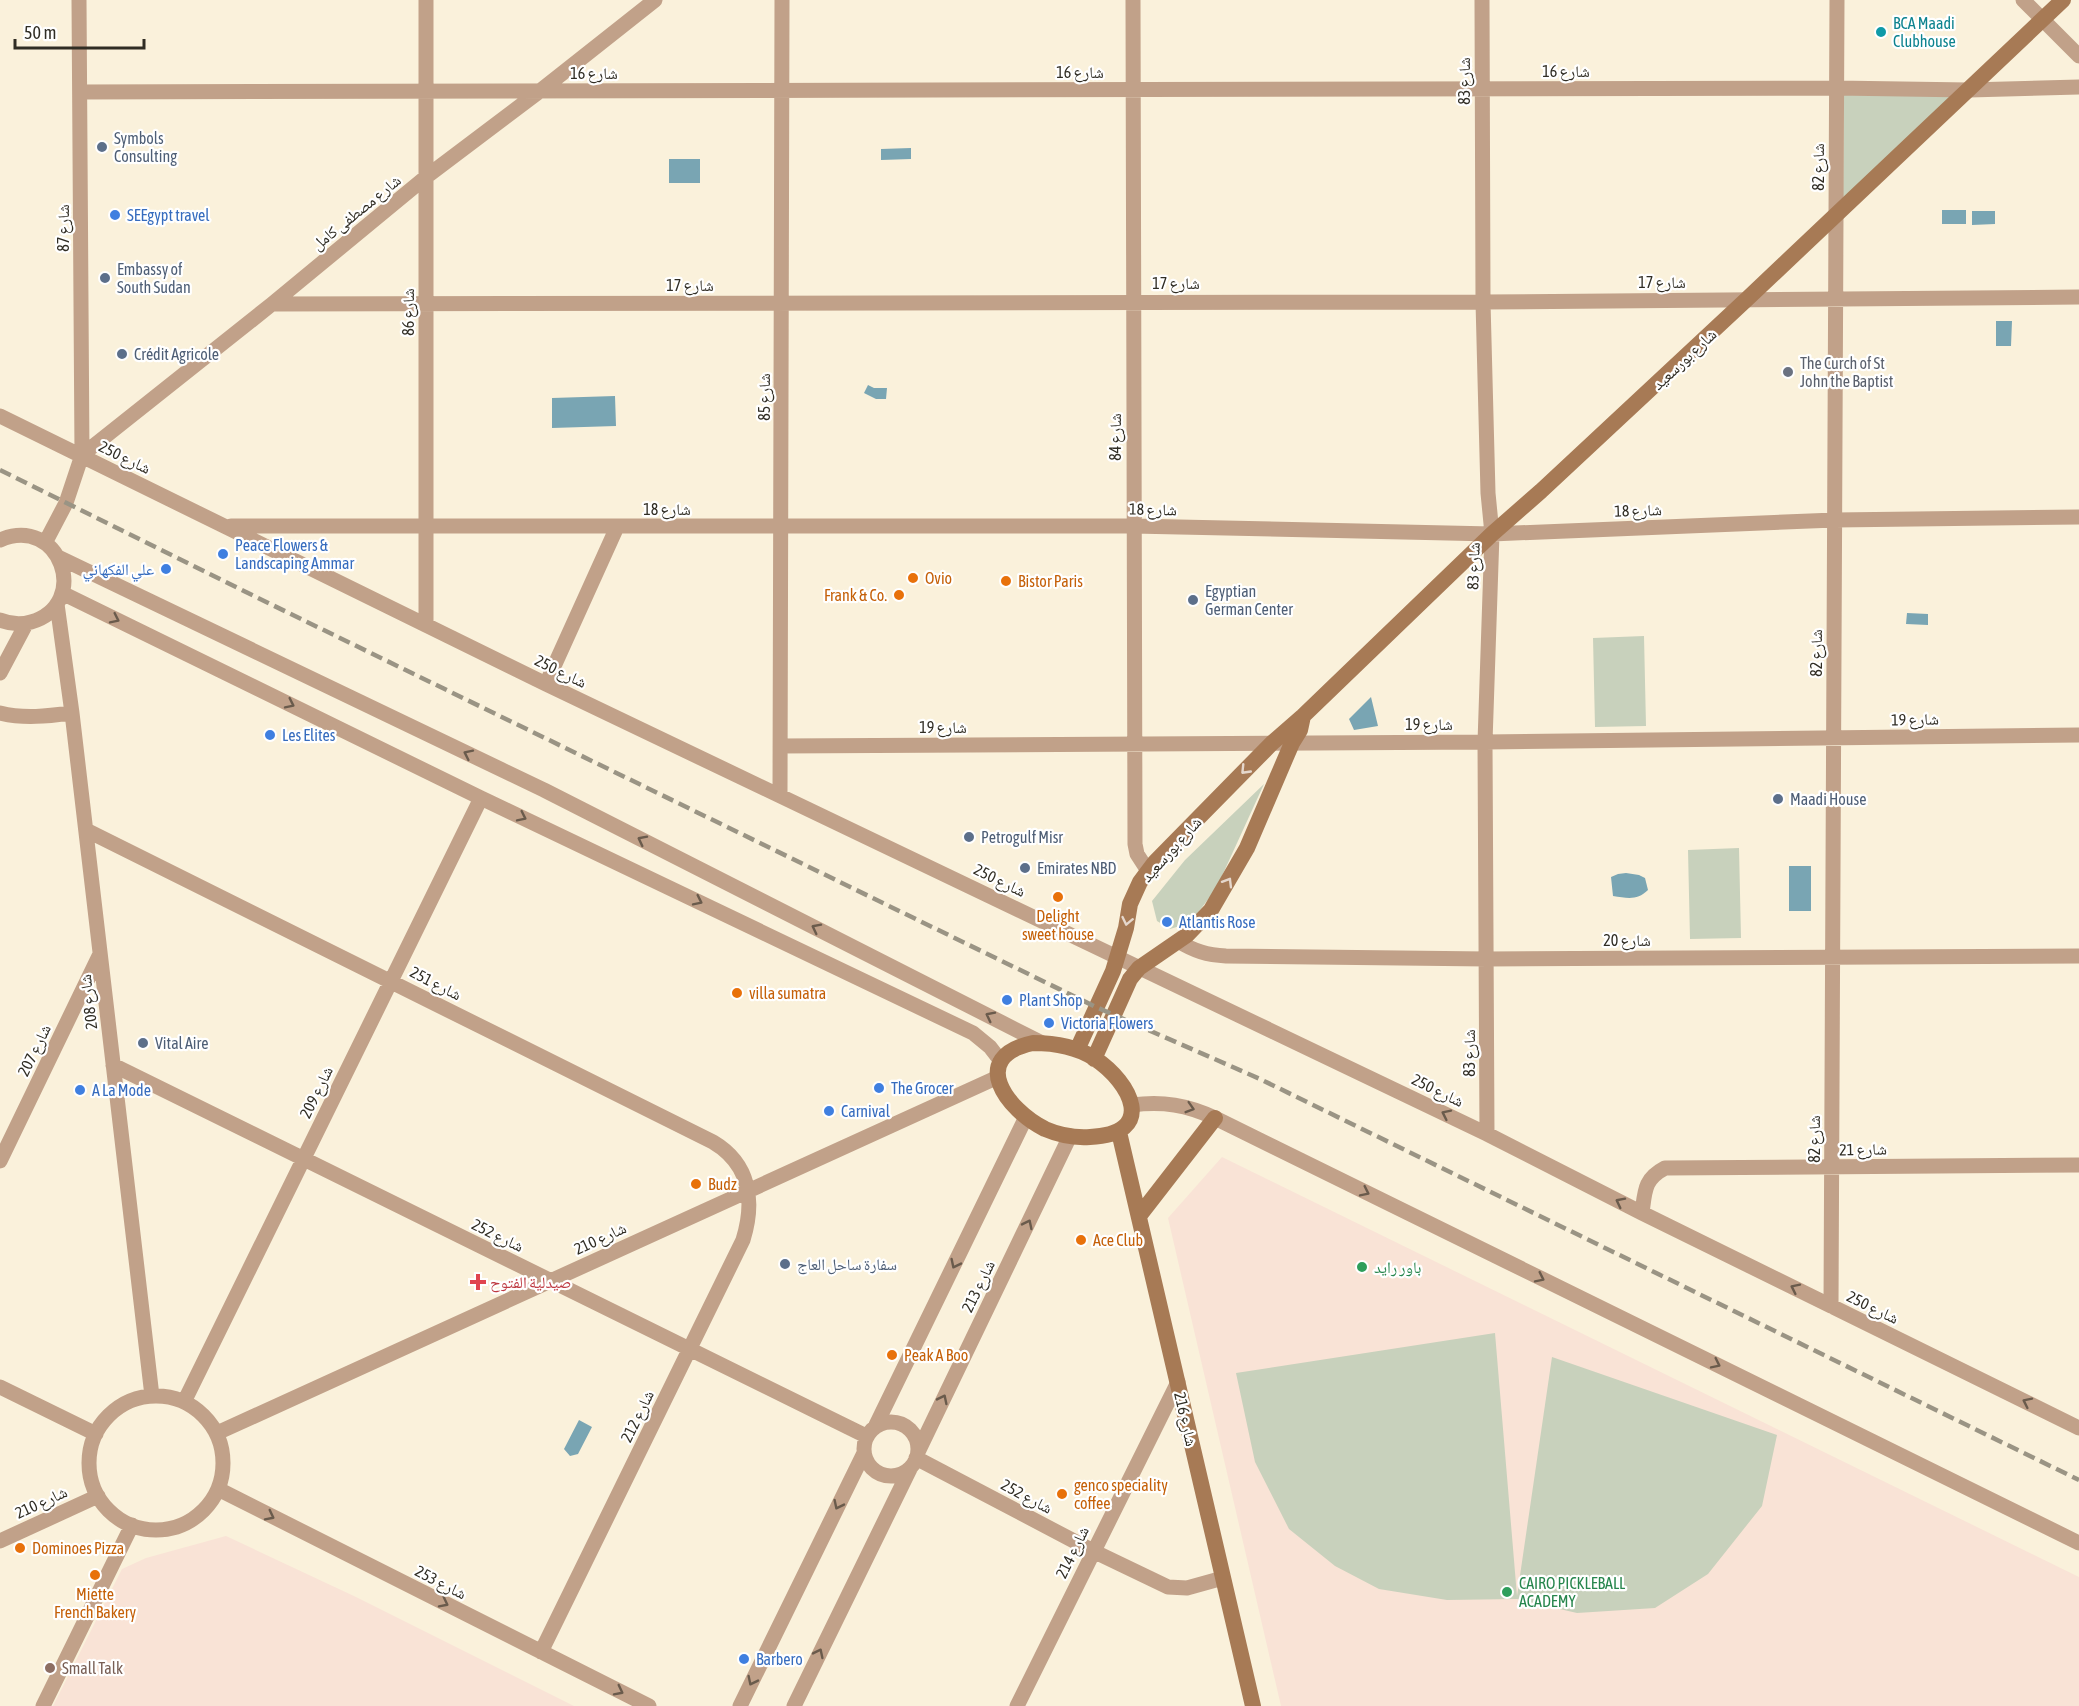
<svg xmlns="http://www.w3.org/2000/svg" width="2079" height="1706" viewBox="0 0 2079 1706" font-family="'Asap Condensed','Noto Naskh Arabic',sans-serif">
<rect width="100%" height="100%" fill="#faf1db"/>
<path fill="#f9e3d6" d="M 1222,1157 L 2079,1577 L 2079,1706 L 1281,1706 L 1168,1218 Z
M 226,1536 L 356,1597 L 574,1706 L 53,1706 L 122,1569 L 146,1558 Z"/>
<path fill="#c8d1bc" d="M 1844,95 L 1953,96 L 1843,199 Z
M 1644,636 L 1646,726 L 1595,727 L 1593,638 Z
M 1264,784 L 1216,889 L 1190,923 L 1170,929 L 1157,921 L 1152,901 L 1185,860 Z
M 1739,848 L 1741,938 L 1690,939 L 1688,850 Z
M 1495,1333 L 1517,1596 L 1552,1357 L 1777,1435 L 1762,1506 L 1708,1574 L 1655,1608 L 1577,1613 L 1517,1599 L 1447,1600 L 1379,1589 L 1335,1566 L 1289,1529 L 1255,1462 L 1236,1373 Z"/>
<path fill="#79a5b3" d="M 911,148 L 911,159 L 881,160 L 881,149 Z
M 669,159 L 700,159 L 700,183 L 669,183 Z
M 1942,210 L 1966,210 L 1966,224 L 1942,224 Z
M 1972,211 L 1995,211 L 1995,224 L 1972,225 Z
M 1996,321 L 2012,321 L 2011,346 L 1996,346 Z
M 868,385 L 874,388 L 887,388 L 886,399 L 876,399 L 864,393 Z
M 615,396 L 616,426 L 552,428 L 552,398 Z
M 1907,613 L 1928,614 L 1928,625 L 1906,624 Z
M 1371,697 L 1378,726 L 1354,730 L 1349,719 Z
M 1789,866 L 1811,866 L 1811,911 L 1789,911 Z
M 1626,873 L 1639,875 L 1645,878 L 1648,890 C 1637,901 1627,898 1613,896 L 1611,877 L 1618,874 Z
M 579,1420 L 592,1427 L 578,1454 L 570,1456 L 564,1449 Z"/>
<g fill="none" stroke-linecap="round" stroke-linejoin="round">
<path stroke="#c1a189" stroke-width="15" d="M 1133,0 L 1135,844 L 1137,854 L 1148,871
M 1482,0 L 1483,302 L 1488,493 L 1492,534 L 1485,742 L 1487,1134
M 2023,0 L 2079,56
M 80,92 L 1836,88 L 1969,90 L 2079,87
M 272,304 L 1483,302 L 2079,297
M 0,416 L 546,684 L 1487,1134 L 1642,1213 L 2079,1428
M 82,455 L 272,304 L 426,177 L 540,91 L 655,0
M 231,526 L 1133,526 L 1492,534 L 1835,520 L 2079,517
M 0,540 C 60,514 92,604 31,622 C 21,625 10,624 0,620
M 45,543 L 66,503 L 82,455 L 79,0
M 58,557 L 544,790 L 1042,1043
M 62,593 L 481,798 L 973,1033 L 990,1047 L 1000,1060
M 57,604 L 72,713 L 152,1396
M 426,624 L 426,0
M 0,673 L 26,624
M 546,684 L 617,527
M 0,713 C 24,719 48,716 72,713
M 780,746 L 1485,742 L 2079,735
M 780,795 L 782,0
M 86,830 L 713,1142 C 750,1164 755,1201 743,1240 L 541,1652
M 1178,941 C 1194,951 1207,955 1226,956 L 1487,959 L 2079,956
M 113,1065 L 866,1436
M 1132,1105 C 1163,1101 1187,1105 1215,1118 L 2079,1543
M 0,1161 L 100,954
M 1642,1213 C 1645,1191 1644,1179 1665,1168 L 2079,1165
M 1831,1306 L 1837,0
M 0,1387 L 96,1434
M89 1463a67 67 0 1 1 134 0a67 67 0 1 1-134 0Z
M 184,1402 L 481,798
M864 1449a27 27 0 1 1 54 0a27 27 0 1 1-54 0Z
M 876,1425 L 1026,1117
M 217,1433 L 998,1077
M 918,1452 L 1070,1136
M 916,1458 L 1093,1551 L 1168,1587 L 1187,1588 L 1223,1578
M 218,1489 L 649,1706
M 0,1541 L 98,1496
M 43,1706 L 132,1525
M 740,1706 L 864,1453
M 794,1706 L 910,1469
M 1017,1706 L 1178,1382"/>
<path stroke="#a77a55" stroke-width="16" d="M 1033,1043 C 1054,1043 1075,1046 1094,1058 C 1132,1083 1157,1134 1090,1137 C 1075,1138 1059,1135 1045,1129 C 1007,1110 967,1057 1033,1043 Z
M 1077,1050 L 1113,971 L 1126,928 L 1130,904 L 1140,882 L 1155,862 L 1272,743 L 1303,716 L 1492,534 L 1541,491 L 1747,299 L 2063,0
M 1094,1059 L 1130,979 L 1139,968 L 1187,935 L 1211,910 L 1247,848 L 1292,743 L 1300,730 L 1303,716
M 1119,1132 L 1253,1706
M 1139,1216 L 1215,1118"/>
<path stroke="#9a9484" stroke-width="4.5" stroke-dasharray="12 6" stroke-linecap="butt" d="M 0,470 L 256,597 L 1096,1007 L 1260,1079 L 2079,1480"/>
</g>
<defs><path id="oneway-chevron" d="M-2-3.5L2.5 0L-2 3.5" fill="none" stroke-width="1.6" stroke-linecap="round" stroke-linejoin="round" transform="scale(1.5)"/></defs>
<g stroke="#6a5b4c">
<use href="#oneway-chevron" transform="translate(115 619) rotate(26)"/>
<use href="#oneway-chevron" transform="translate(290 704) rotate(26)"/>
<use href="#oneway-chevron" transform="translate(468 754) rotate(-154)"/>
<use href="#oneway-chevron" transform="translate(522 817) rotate(26)"/>
<use href="#oneway-chevron" transform="translate(642 840) rotate(-153)"/>
<use href="#oneway-chevron" transform="translate(698 901) rotate(26)"/>
<use href="#oneway-chevron" transform="translate(816 928) rotate(-153)"/>
<use href="#oneway-chevron" transform="translate(990 1016) rotate(-153)"/>
<use href="#oneway-chevron" transform="translate(1190 1108) rotate(17)"/>
<use href="#oneway-chevron" transform="translate(1446 1114) rotate(-154)"/>
<use href="#oneway-chevron" transform="translate(1365 1192) rotate(26)"/>
<use href="#oneway-chevron" transform="translate(1620 1202) rotate(-153)"/>
<use href="#oneway-chevron" transform="translate(1028 1224) rotate(-64)"/>
<use href="#oneway-chevron" transform="translate(955 1264) rotate(116)"/>
<use href="#oneway-chevron" transform="translate(1540 1278) rotate(26)"/>
<use href="#oneway-chevron" transform="translate(1795 1288) rotate(-154)"/>
<use href="#oneway-chevron" transform="translate(1716 1364) rotate(26)"/>
<use href="#oneway-chevron" transform="translate(943 1399) rotate(-64)"/>
<use href="#oneway-chevron" transform="translate(2027 1402) rotate(-154)"/>
<use href="#oneway-chevron" transform="translate(838 1505) rotate(116)"/>
<use href="#oneway-chevron" transform="translate(270 1516) rotate(27)"/>
<use href="#oneway-chevron" transform="translate(444 1603) rotate(27)"/>
<use href="#oneway-chevron" transform="translate(819 1653) rotate(-64)"/>
<use href="#oneway-chevron" transform="translate(752 1681) rotate(116)"/>
<use href="#oneway-chevron" transform="translate(619 1691) rotate(27)"/>
</g>
<g stroke="#e5d7cc">
<use href="#oneway-chevron" transform="translate(1245 770) rotate(134)"/>
<use href="#oneway-chevron" transform="translate(1228 882) rotate(-59)"/>
<use href="#oneway-chevron" transform="translate(1127 921) rotate(102)"/>
</g>
<circle fill="#0f9aa8" stroke="#fff" stroke-width="2" cx="1881" cy="32" r="6"/>
<g fill="#5c6f8a" stroke="#fff" stroke-width="2">
<circle cx="102" cy="147" r="6"/>
<circle cx="105" cy="278" r="6"/>
<circle cx="122" cy="354" r="6"/>
<circle cx="1193" cy="600" r="6"/>
<circle cx="1778" cy="799" r="6"/>
<circle cx="969" cy="837" r="6"/>
<circle cx="1025" cy="868" r="6"/>
<circle cx="143" cy="1043" r="6"/>
<circle cx="785" cy="1264" r="6"/>
</g>
<g fill="#3f7fe0" stroke="#fff" stroke-width="2">
<circle cx="115" cy="215" r="6"/>
<circle cx="223" cy="554" r="6"/>
<circle cx="166" cy="569" r="6"/>
<circle cx="270" cy="735" r="6"/>
<circle cx="1167" cy="922" r="6"/>
<circle cx="1007" cy="1000" r="6"/>
<circle cx="1049" cy="1023" r="6"/>
<circle cx="879" cy="1088" r="6"/>
<circle cx="80" cy="1090" r="6"/>
<circle cx="829" cy="1111" r="6"/>
<circle cx="744" cy="1659" r="6"/>
</g>
<circle fill="#6b7280" stroke="#fff" stroke-width="2" cx="1788" cy="372" r="6"/>
<g fill="#e8710a" stroke="#fff" stroke-width="2">
<circle cx="913" cy="578" r="6"/>
<circle cx="1006" cy="581" r="6"/>
<circle cx="899" cy="595" r="6"/>
<circle cx="1058" cy="897" r="6"/>
<circle cx="737" cy="993" r="6"/>
<circle cx="696" cy="1184" r="6"/>
<circle cx="1081" cy="1240" r="6"/>
<circle cx="892" cy="1355" r="6"/>
<circle cx="1062" cy="1494" r="6"/>
<circle cx="20" cy="1548" r="6"/>
<circle cx="95" cy="1575" r="6"/>
</g>
<g fill="#2e9e5b" stroke="#fff" stroke-width="2">
<circle cx="1362" cy="1267" r="6"/>
<circle cx="1507" cy="1592" r="6"/>
</g>
<path fill="#e0444e" stroke="#fff" stroke-width="2" d="M475 1273h6v6h6v6h-6v6h-6v-6h-6v-6h6z"/>
<circle fill="#8d6e63" stroke="#fff" stroke-width="2" cx="50" cy="1668" r="6"/>
<g text-anchor="middle" stroke-width="4.5" stroke-linejoin="round" paint-order="stroke">
<g font-size="16" fill="#0d838f" stroke="#fff" text-anchor="start">
<text x="1893" y="29">BCA Maadi<tspan x="1893" dy="18">Clubhouse</tspan></text>
</g>
<g font-size="16" fill="#302d24" stroke="#fff">
<text x="1566" y="77">شارع 16</text>
<text x="1080" y="78">شارع 16</text>
<text x="594" y="79">شارع 16</text>
<text transform="translate(1464 81) rotate(-90)" y="6">شارع 83</text>
<text transform="translate(1818 167) rotate(-90)" y="6">شارع 82</text>
<text transform="translate(356 212) rotate(-39)" y="6">شارع مصطفى كامل</text>
<text transform="translate(63 228) rotate(-90)" y="6">شارع 87</text>
<text x="1662" y="288">شارع 17</text>
<text x="1176" y="289">شارع 17</text>
<text x="690" y="291">شارع 17</text>
<text transform="translate(408 312) rotate(-90)" y="6">شارع 86</text>
<text transform="translate(1684 359) rotate(-43)" y="6">شارع بورسعيد</text>
<text transform="translate(764 397) rotate(-90)" y="6">شارع 85</text>
<text transform="translate(1115 437) rotate(-90)" y="6">شارع 84</text>
<text transform="translate(125 457) rotate(26)" y="6">شارع 250</text>
<text x="667" y="515">شارع 18</text>
<text transform="translate(1153 509) rotate(1)" y="6">شارع 18</text>
<text transform="translate(1638 510) rotate(-2)" y="6">شارع 18</text>
<text transform="translate(1473 566) rotate(-88)" y="6">شارع 83</text>
<text transform="translate(1816 653) rotate(-90)" y="6">شارع 82</text>
<text transform="translate(561 671) rotate(26)" y="6">شارع 250</text>
<text transform="translate(1915 719) rotate(-1)" y="6">شارع 19</text>
<text x="1429" y="730">شارع 19</text>
<text x="943" y="733">شارع 19</text>
<text transform="translate(1171 849) rotate(-48)" y="6">شارع بورسعيد</text>
<text transform="translate(1000 880) rotate(26)" y="6">شارع 250</text>
<text x="1627" y="946">شارع 20</text>
<text transform="translate(436 983) rotate(27)" y="6">شارع 251</text>
<text transform="translate(88 1002) rotate(-97)" y="6">شارع 208</text>
<text transform="translate(34 1050) rotate(-64)" y="6">شارع 207</text>
<text transform="translate(1469 1053) rotate(-90)" y="6">شارع 83</text>
<text transform="translate(1438 1090) rotate(26)" y="6">شارع 250</text>
<text transform="translate(316 1092) rotate(-64)" y="6">شارع 209</text>
<text transform="translate(1814 1139) rotate(-90)" y="6">شارع 82</text>
<text transform="translate(1863 1149) rotate(-1)" y="6">شارع 21</text>
<text transform="translate(498 1235) rotate(26)" y="6">شارع 252</text>
<text transform="translate(600 1238) rotate(-25)" y="6">شارع 210</text>
<text transform="translate(978 1286) rotate(-64)" y="6">شارع 213</text>
<text transform="translate(1873 1307) rotate(26)" y="6">شارع 250</text>
<text transform="translate(637 1416) rotate(-64)" y="6">شارع 212</text>
<text transform="translate(1186 1419) rotate(77)" y="6">شارع 216</text>
<text transform="translate(1027 1496) rotate(28)" y="6">شارع 252</text>
<text transform="translate(41 1502) rotate(-25)" y="6">شارع 210</text>
<text transform="translate(1072 1552) rotate(-64)" y="6">شارع 214</text>
<text transform="translate(441 1582) rotate(27)" y="6">شارع 253</text>
</g>
<g font-size="16" fill="#4e5e75" stroke="#fff" text-anchor="start">
<text x="114" y="144">Symbols<tspan x="114" dy="18">Consulting</tspan></text>
<text x="117" y="275">Embassy of<tspan x="117" dy="18">South Sudan</tspan></text>
<text x="134" y="360">Crédit Agricole</text>
<text x="1205" y="597">Egyptian<tspan x="1205" dy="18">German Center</tspan></text>
<text x="1790" y="805">Maadi House</text>
<text x="981" y="843">Petrogulf Misr</text>
<text x="1037" y="874">Emirates NBD</text>
<text x="155" y="1049">Vital Aire</text>
<text x="797" y="1270">سفارة ساحل العاج</text>
</g>
<g font-size="16" fill="#366cbe" stroke="#fff" text-anchor="start">
<text x="127" y="221">SEEgypt travel</text>
<text x="235" y="551">Peace Flowers &amp;<tspan x="235" dy="18">Landscaping Ammar</tspan></text>
<text x="154" y="575" text-anchor="end">علي الفكهاني</text>
<text x="282" y="741">Les Elites</text>
<text x="1179" y="928">Atlantis Rose</text>
<text x="1019" y="1006">Plant Shop</text>
<text x="1061" y="1029">Victoria Flowers</text>
<text x="891" y="1094">The Grocer</text>
<text x="92" y="1096">A La Mode</text>
<text x="841" y="1117">Carnival</text>
<text x="756" y="1665">Barbero</text>
</g>
<g font-size="16" fill="#5b616d" stroke="#fff" text-anchor="start">
<text x="1800" y="369">The Curch of St<tspan x="1800" dy="18">John the Baptist</tspan></text>
</g>
<g font-size="16" fill="#c56008" stroke="#fff" text-anchor="start">
<text x="925" y="584">Ovio</text>
<text x="1018" y="587">Bistor Paris</text>
<text x="887" y="601" text-anchor="end">Frank &amp; Co.</text>
<text x="1058" y="922" text-anchor="middle">Delight<tspan x="1058" dy="18">sweet house</tspan></text>
<text x="749" y="999">villa sumatra</text>
<text x="708" y="1190">Budz</text>
<text x="1093" y="1246">Ace Club</text>
<text x="904" y="1361">Peak A Boo</text>
<text x="1074" y="1491">genco speciality<tspan x="1074" dy="18">coffee</tspan></text>
<text x="32" y="1554">Dominoes Pizza</text>
<text x="95" y="1600" text-anchor="middle">Miette<tspan x="95" dy="18">French Bakery</tspan></text>
</g>
<g font-size="16" fill="#27864d" stroke="#fff" text-anchor="start">
<text x="1374" y="1273">باور رايد</text>
<text x="1519" y="1589">CAIRO PICKLEBALL<tspan x="1519" dy="18">ACADEMY</tspan></text>
</g>
<g font-size="16" fill="#be3a42" stroke="#fff" text-anchor="start">
<text x="490" y="1288">صيدلية الفتوح</text>
</g>
<g font-size="16" fill="#785e54" stroke="#fff" text-anchor="start">
<text x="62" y="1674">Small Talk</text>
</g>
</g>
<path d="M15 39v9h129v-9" fill="none" stroke="#302d24" stroke-width="3"/>
<text x="24" y="39" font-size="18" fill="#302d24" stroke="#ffffff" stroke-width="4.5" paint-order="stroke">50 m</text>
</svg>
